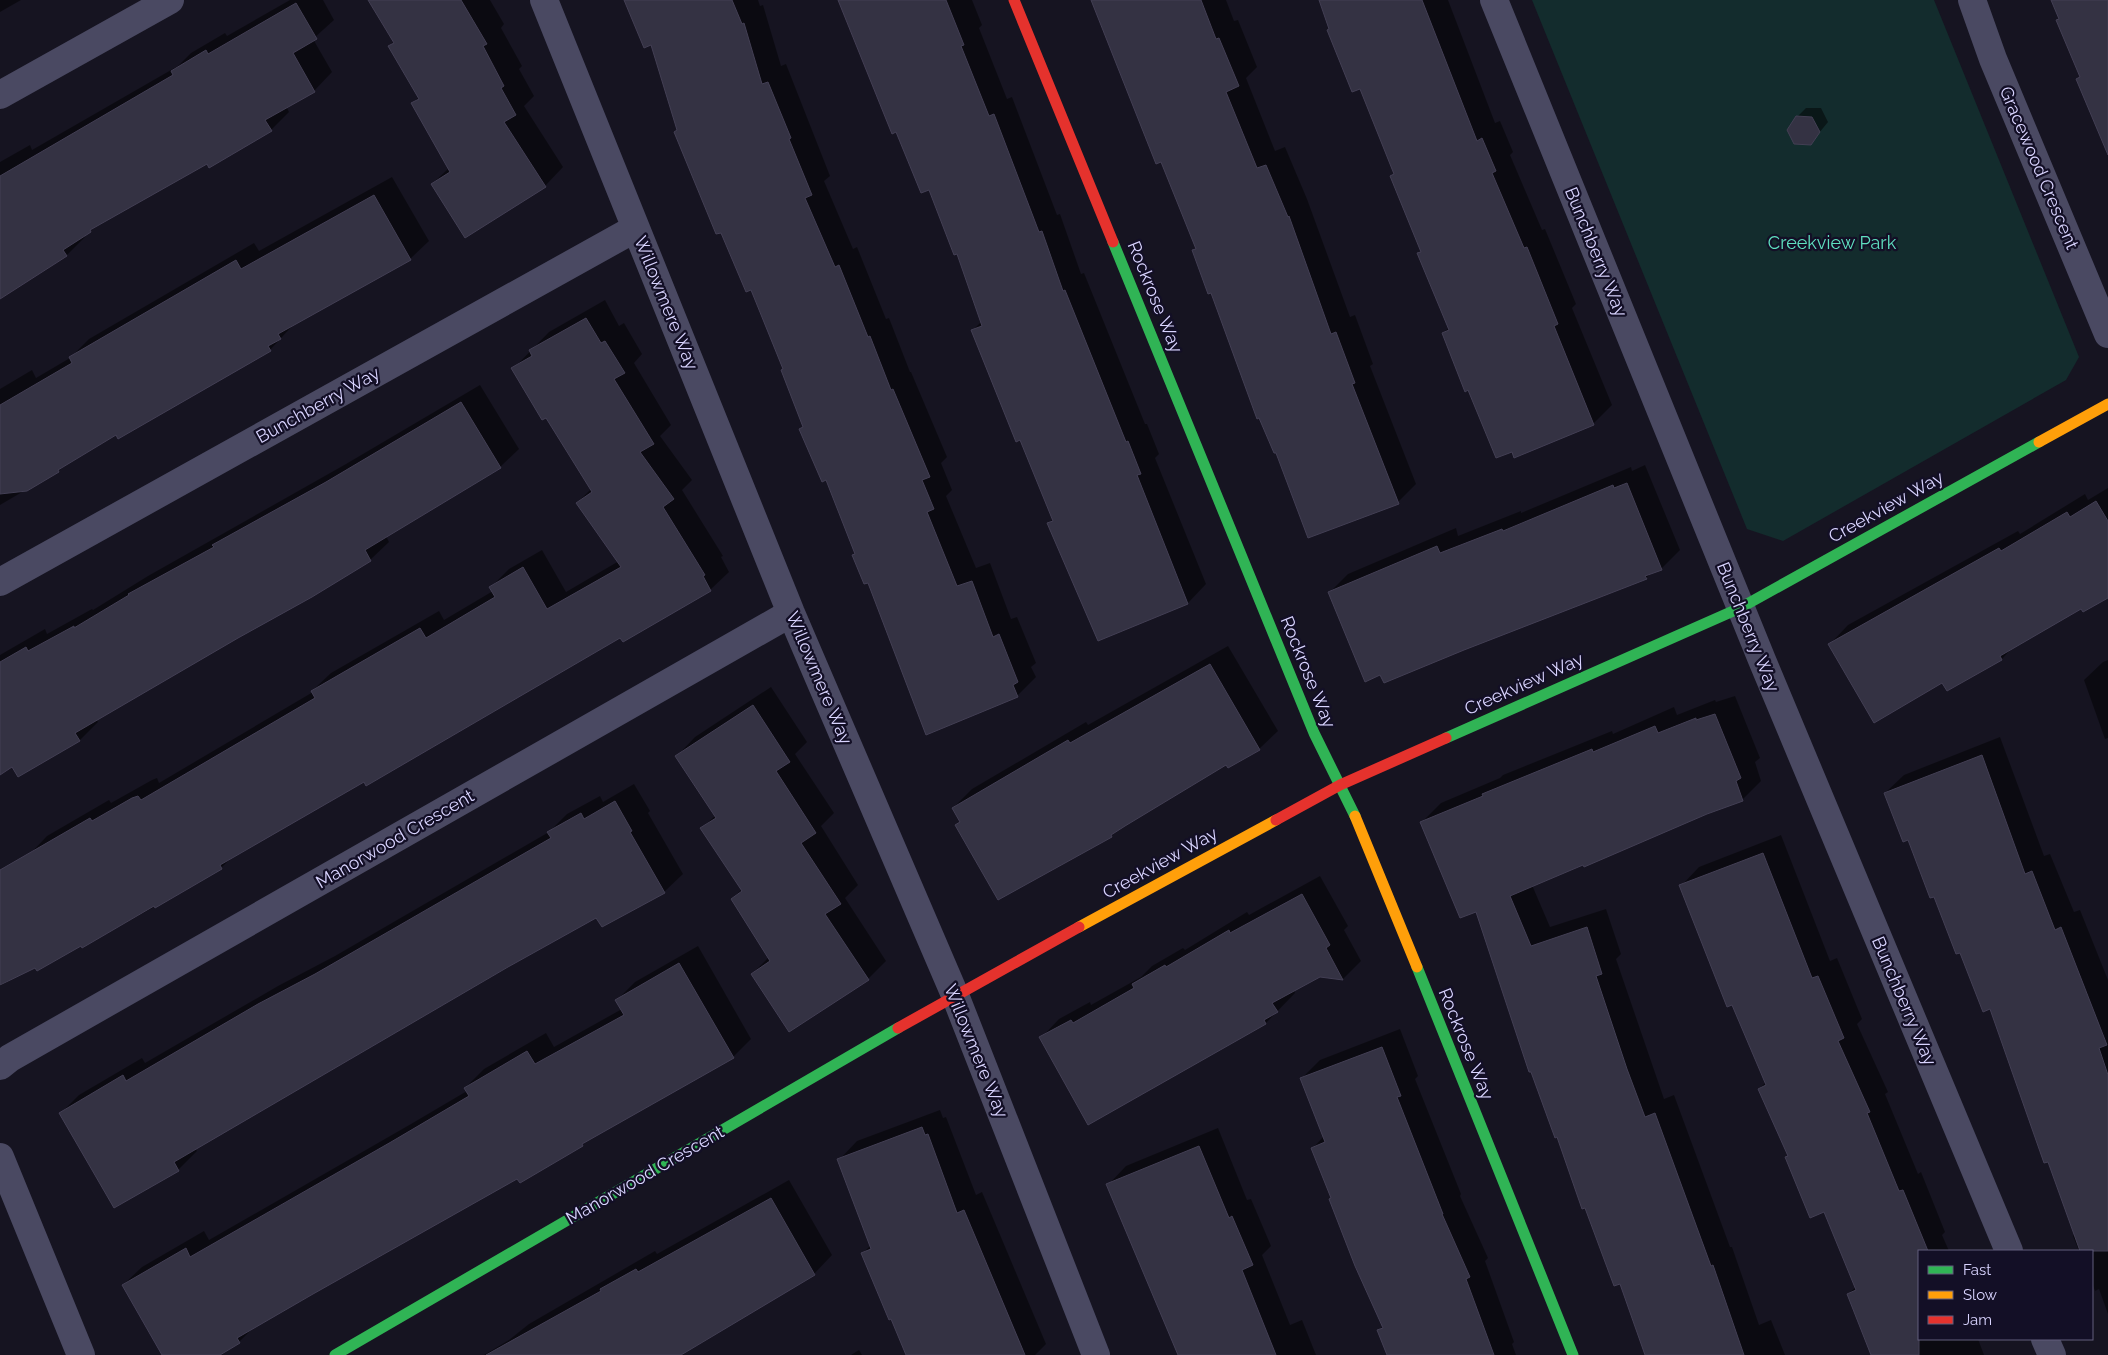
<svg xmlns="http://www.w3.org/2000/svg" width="2108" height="1355" viewBox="0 0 2108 1355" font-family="Raleway,sans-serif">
<rect width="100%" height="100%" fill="#161421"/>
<path fill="#132c2d" d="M 1532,0 L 1934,0 L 2079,357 L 2066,380 L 1783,541 L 1747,529 Z"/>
<path fill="#0007" d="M 0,0 L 21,0 L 0,12 Z
M 290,0 L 323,0 L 334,20 L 313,39 L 332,72 L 314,91 L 286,106 L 289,112 L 271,130 L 208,162 L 96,226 L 84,235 L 85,237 L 67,255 L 0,288 L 0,162 L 30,145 L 32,150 L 178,66 L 191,53 L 225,33 L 227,36 Z
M 369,0 L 490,0 L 504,24 L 501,28 L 522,66 L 519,69 L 534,96 L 524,106 L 563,167 L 545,186 L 432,184 L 449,168 L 413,103 L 419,97 L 390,46 L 394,41 Z
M 625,0 L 758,0 L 760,6 L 763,5 L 781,66 L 786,64 L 830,176 L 824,181 L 853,249 L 857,247 L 886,319 L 889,318 L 910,372 L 911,372 L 947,457 L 941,463 L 952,490 L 946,496 L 976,568 L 990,563 L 1011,619 L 1017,617 L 1036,663 L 1031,667 L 1036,677 L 1017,696 L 856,553 L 826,479 L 800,429 L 803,426 L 784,368 L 752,288 L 678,129 L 652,43 Z
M 839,0 L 972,0 L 982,25 L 979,28 L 1007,99 L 1012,97 L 1057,215 L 1060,214 L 1081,274 L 1084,273 L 1145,424 L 1147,424 L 1159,454 L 1155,458 L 1206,584 L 1188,603 L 1099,640 L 1049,523 L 1053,519 L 1021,438 L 973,330 L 982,321 L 958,253 L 930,188 L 897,130 Z
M 1092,0 L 1226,0 L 1234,21 L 1238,20 L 1257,67 L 1246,78 L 1275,151 L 1285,147 L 1307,199 L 1350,317 L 1355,315 L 1373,364 L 1370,366 L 1416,484 L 1398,502 L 1277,452 L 1194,251 L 1197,248 L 1162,160 Z
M 1320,0 L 1448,0 L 1495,123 L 1500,121 L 1513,152 L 1510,155 L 1542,230 L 1545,229 L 1576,304 L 1572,308 L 1612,405 L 1593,424 L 1469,389 L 1443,333 L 1449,328 L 1419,254 L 1422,250 L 1392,176 L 1395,173 L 1361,87 L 1330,29 Z
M 1806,108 L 1821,108 L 1828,122 L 1810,144 L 1797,117 Z
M 392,177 L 429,241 L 410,259 L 294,324 L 270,350 L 116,433 L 68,462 L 58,471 L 0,505 L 0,389 L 32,370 L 36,378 L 70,358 L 89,339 L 254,243 L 259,251 Z
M 605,300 L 619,326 L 624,323 L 642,354 L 634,363 L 671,425 L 660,436 L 692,480 L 682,490 L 723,556 L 721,557 L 729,572 L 710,590 L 621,636 L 364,780 L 232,857 L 221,868 L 190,887 L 82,947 L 81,944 L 35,966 L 0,986 L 0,878 L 29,855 L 47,836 L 109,800 L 111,803 L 152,780 L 157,778 L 159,783 L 313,692 L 312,691 L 331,673 L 439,611 L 444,620 L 493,591 L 491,587 L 509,569 L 542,550 L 566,592 L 619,561 L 577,503 L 591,489 L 547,416 L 513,369 L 549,332 Z
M 480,385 L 519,449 L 500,467 L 386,536 L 389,542 L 370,560 L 96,719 L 98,722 L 80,740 L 13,766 L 0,773 L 0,655 L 45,629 L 47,634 L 92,609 L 93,610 L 148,576 L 346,464 Z
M 1645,465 L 1680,550 L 1661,569 L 1651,573 L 1646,578 L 1329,593 L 1348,574 L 1456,528 L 1458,536 L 1521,511 L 1521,513 L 1631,467 L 1632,471 Z
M 2108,488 L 2108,596 L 2081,608 L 2012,648 L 2002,659 L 1948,690 L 1943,681 L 1830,644 L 1848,625 L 2018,531 L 2020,534 L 2085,494 L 2088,500 Z
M 1228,646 L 1278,731 L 1259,749 L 1226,764 L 1116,830 L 1111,836 L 961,821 L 953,808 L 972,789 L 1086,722 L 1088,725 Z
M 2108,660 L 2108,738 L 2105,739 L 2084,680 L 2103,662 Z
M 771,687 L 807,742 L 795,754 L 834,813 L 821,826 L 858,885 L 845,898 L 886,961 L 868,979 L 752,974 L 769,957 L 732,899 L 742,889 L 702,828 L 716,815 L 677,756 L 695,737 Z
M 1735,696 L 1760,758 L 1755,762 L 1761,781 L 1742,800 L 1532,885 L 1550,927 L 1606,909 L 1621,954 L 1616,959 L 1664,1099 L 1674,1095 L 1730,1247 L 1732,1247 L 1759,1325 L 1771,1320 L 1785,1355 L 1646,1355 L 1621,1283 L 1477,910 L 1422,822 L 1441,803 L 1500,778 L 1503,775 L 1612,731 L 1613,734 L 1674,707 L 1677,715 L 1715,700 L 1716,702 Z
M 2000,737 L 2044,856 L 2050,854 L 2074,912 L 2080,910 L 2108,980 L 2108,1314 L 2099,1289 L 2095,1291 L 2092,1283 L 2092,1251 L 2079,1251 L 2073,1236 L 2075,1234 L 1990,1008 L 1961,951 L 1909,839 L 1885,793 L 1904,775 Z
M 634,784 L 650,811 L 648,813 L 683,874 L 664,892 L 597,916 L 195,1148 L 197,1151 L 178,1170 L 61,1113 L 79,1095 L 142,1058 L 145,1063 L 278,986 L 335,956 L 549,832 L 567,814 L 600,796 L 603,802 Z
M 1781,835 L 1830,961 L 1837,958 L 1862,1019 L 1857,1024 L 1888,1092 L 1885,1094 L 1918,1174 L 1921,1172 L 1945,1232 L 1942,1235 L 1949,1251 L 1919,1251 L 1919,1339 L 1978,1339 L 1984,1355 L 1872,1355 L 1848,1294 L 1856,1287 L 1825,1210 L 1789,1155 L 1759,1089 L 1766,1082 L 1681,886 L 1699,867 Z
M 1320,876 L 1348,926 L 1344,930 L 1361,961 L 1343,979 L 1320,976 L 1294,990 L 1295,993 L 1266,1023 L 1089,1123 L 1041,1038 L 1059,1019 L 1090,1002 L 1091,1005 L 1141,977 L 1152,966 L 1183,948 L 1185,950 L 1247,912 L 1249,915 Z
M 698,946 L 751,1039 L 733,1057 L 589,1138 L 582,1145 L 518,1178 L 255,1326 L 239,1342 L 217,1355 L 164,1355 L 123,1285 L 142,1267 L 204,1231 L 209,1240 L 411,1124 L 467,1091 L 465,1088 L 484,1069 L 546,1033 L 554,1047 L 622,1009 L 617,1000 L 635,982 Z
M 1400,1029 L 1418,1076 L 1415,1079 L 1461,1194 L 1460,1196 L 1488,1258 L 1485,1261 L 1514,1342 L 1512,1344 L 1516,1355 L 1388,1355 L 1379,1330 L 1383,1326 L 1313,1148 L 1324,1136 L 1302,1078 L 1320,1060 Z
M 940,1110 L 943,1118 L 946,1117 L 976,1195 L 982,1192 L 1046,1344 L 1035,1355 L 907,1355 L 863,1253 L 871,1245 L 839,1160 L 857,1141 Z
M 1218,1128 L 1247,1200 L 1251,1199 L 1271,1246 L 1262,1255 L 1290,1325 L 1302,1320 L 1316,1355 L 1180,1355 L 1108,1185 L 1126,1166 Z
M 789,1180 L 832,1255 L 814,1274 L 681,1355 L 484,1355 L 509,1340 L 529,1324 L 655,1251 L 657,1254 Z
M 859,1350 L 862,1355 L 851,1355 Z"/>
<path fill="#343243" stroke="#433f54" d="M 368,0 L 461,0 L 487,44 L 483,46 L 504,86 L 501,88 L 516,115 L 504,122 L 546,187 L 465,238 L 431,184 L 450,172 L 411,103 L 419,99 L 388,46 L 394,43 Z
M 624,0 L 732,0 L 742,24 L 744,23 L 762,84 L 768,82 L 791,138 L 789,139 L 812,195 L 805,198 L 835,267 L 839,265 L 868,337 L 870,336 L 891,390 L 893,389 L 930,477 L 922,480 L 934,509 L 927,512 L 957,586 L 972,581 L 993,637 L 999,634 L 1018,682 L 1013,685 L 1018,697 L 926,735 L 868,583 L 864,584 L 852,555 L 855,554 L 826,480 L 822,482 L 799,429 L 803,427 L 781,370 L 783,369 L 751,290 L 746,292 L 721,233 L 716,234 L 674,132 L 677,130 L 651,45 L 644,48 Z
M 838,0 L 946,0 L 964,45 L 961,46 L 989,116 L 994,114 L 1039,232 L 1042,231 L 1063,291 L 1065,290 L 1126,442 L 1128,441 L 1141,474 L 1137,475 L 1188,604 L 1098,641 L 1047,523 L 1053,521 L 1020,440 L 1016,442 L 971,330 L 982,326 L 957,254 L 954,255 L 929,190 L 921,193 L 896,132 L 892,134 Z
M 1091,0 L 1201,0 L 1216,39 L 1219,38 L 1239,86 L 1226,92 L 1257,168 L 1266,165 L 1288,217 L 1289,216 L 1331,334 L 1336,332 L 1355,383 L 1352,384 L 1399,504 L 1308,538 L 1276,453 L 1274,453 L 1259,418 L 1257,419 L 1211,293 L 1208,294 L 1192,250 L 1196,249 L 1161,162 L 1156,164 Z
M 1319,0 L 1422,0 L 1477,141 L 1482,138 L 1496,171 L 1492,173 L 1524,248 L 1527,247 L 1558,324 L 1554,326 L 1594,425 L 1514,458 L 1512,452 L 1496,458 L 1468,390 L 1465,392 L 1442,333 L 1449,330 L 1417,253 L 1421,252 L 1390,176 L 1394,174 L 1360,89 L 1352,92 L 1327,30 L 1329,29 Z
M 2051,0 L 2108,0 L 2108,155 L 2076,79 L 2080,77 L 2056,20 L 2059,19 Z
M 296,3 L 317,39 L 293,53 L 315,92 L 265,120 L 272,131 L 209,168 L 207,164 L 90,230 L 91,232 L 63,250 L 67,256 L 0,299 L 0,176 L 173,75 L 171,71 L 206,50 L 208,54 Z
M 1796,116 L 1812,117 L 1820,132 L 1811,145 L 1794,144 L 1787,130 Z
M 374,195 L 411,260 L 278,334 L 281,339 L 268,346 L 271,351 L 118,439 L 116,435 L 58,470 L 59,472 L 27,491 L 0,494 L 0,405 L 72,363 L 69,357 L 236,260 L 241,269 Z
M 586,318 L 601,343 L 605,341 L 625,373 L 614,379 L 654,444 L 640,452 L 674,499 L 663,507 L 705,575 L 703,576 L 711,591 L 623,642 L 620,638 L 366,786 L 364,782 L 220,865 L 222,869 L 155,908 L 154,906 L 82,948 L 81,946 L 37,971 L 35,968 L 0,985 L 0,870 L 90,818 L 92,821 L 132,798 L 138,796 L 141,800 L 315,698 L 311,691 L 420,628 L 426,638 L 495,597 L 489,587 L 523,567 L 547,609 L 621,567 L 576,503 L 592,492 L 546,418 L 542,420 L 511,368 L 532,356 L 529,350 Z
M 461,402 L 501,468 L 365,550 L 371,561 L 312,597 L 238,638 L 75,733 L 80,741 L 18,777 L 12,767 L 0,775 L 0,662 L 26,647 L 28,651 L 74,626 L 74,628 L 129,595 L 128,594 L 214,547 L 212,545 L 326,482 Z
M 1627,483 L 1662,570 L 1645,576 L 1647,579 L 1464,650 L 1384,683 L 1380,675 L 1365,682 L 1328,592 L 1437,546 L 1440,553 L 1502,529 L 1503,531 L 1613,485 L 1614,488 Z
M 2096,501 L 2108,521 L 2108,598 L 2083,612 L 2081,609 L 2000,656 L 2002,660 L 1947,691 L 1942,683 L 1874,723 L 1828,644 L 1999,548 L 2001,551 L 2067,512 L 2070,517 Z
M 1210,664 L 1260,750 L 1228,768 L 1226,765 L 1125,826 L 1111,835 L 1112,837 L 998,900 L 955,825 L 960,822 L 952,808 L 1068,740 L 1070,743 Z
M 753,705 L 790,762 L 776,771 L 816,833 L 801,843 L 841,904 L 825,914 L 869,980 L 789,1032 L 751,974 L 770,961 L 731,899 L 742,891 L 700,828 L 716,818 L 675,756 Z
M 1715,714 L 1741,778 L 1736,781 L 1743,801 L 1707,814 L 1584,867 L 1583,865 L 1510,896 L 1531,946 L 1587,927 L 1602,974 L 1596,976 L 1627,1069 L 1645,1117 L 1655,1113 L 1711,1266 L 1713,1265 L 1744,1355 L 1645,1355 L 1620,1284 L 1614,1286 L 1585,1208 L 1582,1209 L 1557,1137 L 1555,1138 L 1531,1072 L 1529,1072 L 1476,912 L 1460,918 L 1420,822 L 1483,796 L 1482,794 L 1592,749 L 1593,752 L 1655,726 L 1658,733 L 1696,718 L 1696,720 Z
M 1982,755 L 2025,874 L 2032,871 L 2055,930 L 2061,927 L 2107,1045 L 2099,1048 L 2108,1075 L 2108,1251 L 2080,1251 L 2048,1162 L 2044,1163 L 1990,1009 L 1983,1012 L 1960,953 L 1956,954 L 1934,897 L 1930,898 L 1908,840 L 1903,842 L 1884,793 Z
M 615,801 L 632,831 L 630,832 L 665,893 L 602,927 L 596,918 L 508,967 L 174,1162 L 179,1171 L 114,1208 L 59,1113 L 123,1075 L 126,1081 L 258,1004 L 315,974 L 551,838 L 547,832 L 581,813 L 584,819 Z
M 1763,853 L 1812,978 L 1818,976 L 1844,1038 L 1838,1041 L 1870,1112 L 1867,1113 L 1899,1191 L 1903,1190 L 1928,1251 L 1919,1251 L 1919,1355 L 1871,1355 L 1847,1294 L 1856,1290 L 1824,1212 L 1810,1218 L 1785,1157 L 1788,1156 L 1758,1089 L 1766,1085 L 1732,1005 L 1727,1007 L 1679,885 Z
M 1302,894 L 1330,945 L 1326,948 L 1343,980 L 1320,977 L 1272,1003 L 1278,1012 L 1264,1020 L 1266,1024 L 1088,1125 L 1039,1037 L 1071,1020 L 1073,1023 L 1134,988 L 1132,984 L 1165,965 L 1166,967 L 1229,930 L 1230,933 Z
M 679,963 L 734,1058 L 582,1144 L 583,1146 L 520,1183 L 517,1179 L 313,1294 L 237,1338 L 240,1343 L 220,1355 L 162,1355 L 122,1285 L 186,1248 L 190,1257 L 391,1142 L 469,1096 L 464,1088 L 527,1051 L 535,1064 L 624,1015 L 615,1000 Z
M 1382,1047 L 1401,1096 L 1397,1097 L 1443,1214 L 1442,1214 L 1470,1277 L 1466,1279 L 1494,1355 L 1387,1355 L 1377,1330 L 1383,1328 L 1355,1266 L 1329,1199 L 1331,1198 L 1311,1148 L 1325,1142 L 1300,1078 Z
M 922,1127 L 925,1135 L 928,1134 L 957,1213 L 964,1210 L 1025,1355 L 906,1355 L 891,1319 L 889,1320 L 861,1253 L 871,1249 L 837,1159 Z
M 1199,1146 L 1229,1218 L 1232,1216 L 1253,1265 L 1242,1270 L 1276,1355 L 1178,1355 L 1106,1184 Z
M 771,1198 L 815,1275 L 681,1355 L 486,1355 L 601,1291 L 600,1289 L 636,1269 L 638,1272 Z"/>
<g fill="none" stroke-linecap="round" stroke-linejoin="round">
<path stroke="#4a4962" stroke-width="28" d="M 544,0 L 791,613 L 955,995 L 1096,1355
M 1494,0 L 1762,660 L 2009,1251
M 1972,0 L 1993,59 L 2108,334
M 0,95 L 170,0
M 0,582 L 636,228
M 0,1066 L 10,1058 L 791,613
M 0,1157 L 81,1355
M 2045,1339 L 2052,1355"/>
<path stroke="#30b455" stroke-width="11" d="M 1113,242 L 1314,733 L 1355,816
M 1446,738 L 1740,608 L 2039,442
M 1417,967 L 1573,1355
M 335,1355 L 898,1028"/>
<path stroke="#ff9f0a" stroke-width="11" d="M 2039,442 L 2108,404
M 1355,816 L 1417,967
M 1079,927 L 1276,820"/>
<path stroke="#e5322d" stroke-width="11" d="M 1014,0 L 1113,242
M 1276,820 L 1340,785 L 1446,738
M 898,1028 L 1079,927"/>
</g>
<g text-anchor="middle" stroke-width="4.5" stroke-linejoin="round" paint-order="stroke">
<g font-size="18" fill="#d9d4ff" stroke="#130f26">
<text transform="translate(2039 168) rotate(67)" y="6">Gracewood Crescent</text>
<text transform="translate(1596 252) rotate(68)" y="6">Bunchberry Way</text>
<text transform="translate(1155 297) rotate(68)" y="6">Rockrose Way</text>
<text transform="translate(666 303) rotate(68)" y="6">Willowmere Way</text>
<text transform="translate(318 405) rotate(-29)" y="6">Bunchberry Way</text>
<text transform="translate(1886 507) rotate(-29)" y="6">Creekview Way</text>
<text transform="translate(1748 627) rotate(68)" y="6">Bunchberry Way</text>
<text transform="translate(1308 672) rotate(68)" y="6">Rockrose Way</text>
<text transform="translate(819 678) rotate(67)" y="6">Willowmere Way</text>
<text transform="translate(1524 684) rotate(-24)" y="6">Creekview Way</text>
<text transform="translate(395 839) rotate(-30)" y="6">Manorwood Crescent</text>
<text transform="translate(1160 863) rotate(-29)" y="6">Creekview Way</text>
<text transform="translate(1904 1001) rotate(67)" y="6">Bunchberry Way</text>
<text transform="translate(1466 1044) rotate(68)" y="6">Rockrose Way</text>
<text transform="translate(976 1051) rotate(68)" y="6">Willowmere Way</text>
<text transform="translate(645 1175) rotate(-30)" y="6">Manorwood Crescent</text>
</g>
<g font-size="18" fill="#5fe0c0" stroke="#130f26">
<text x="1832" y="249">Creekview Park</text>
</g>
</g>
<rect x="1918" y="1250" width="175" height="90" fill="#130f26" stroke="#625e7d"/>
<rect x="1928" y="1266" width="25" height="8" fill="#30b455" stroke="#625e7d"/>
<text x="1963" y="1275" font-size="15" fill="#d9d4ff">Fast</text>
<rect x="1928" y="1291" width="25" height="8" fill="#ff9f0a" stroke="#625e7d"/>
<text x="1963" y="1300" font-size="15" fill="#d9d4ff">Slow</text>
<rect x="1928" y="1316" width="25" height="8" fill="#e5322d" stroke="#625e7d"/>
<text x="1963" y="1325" font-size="15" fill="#d9d4ff">Jam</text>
</svg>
